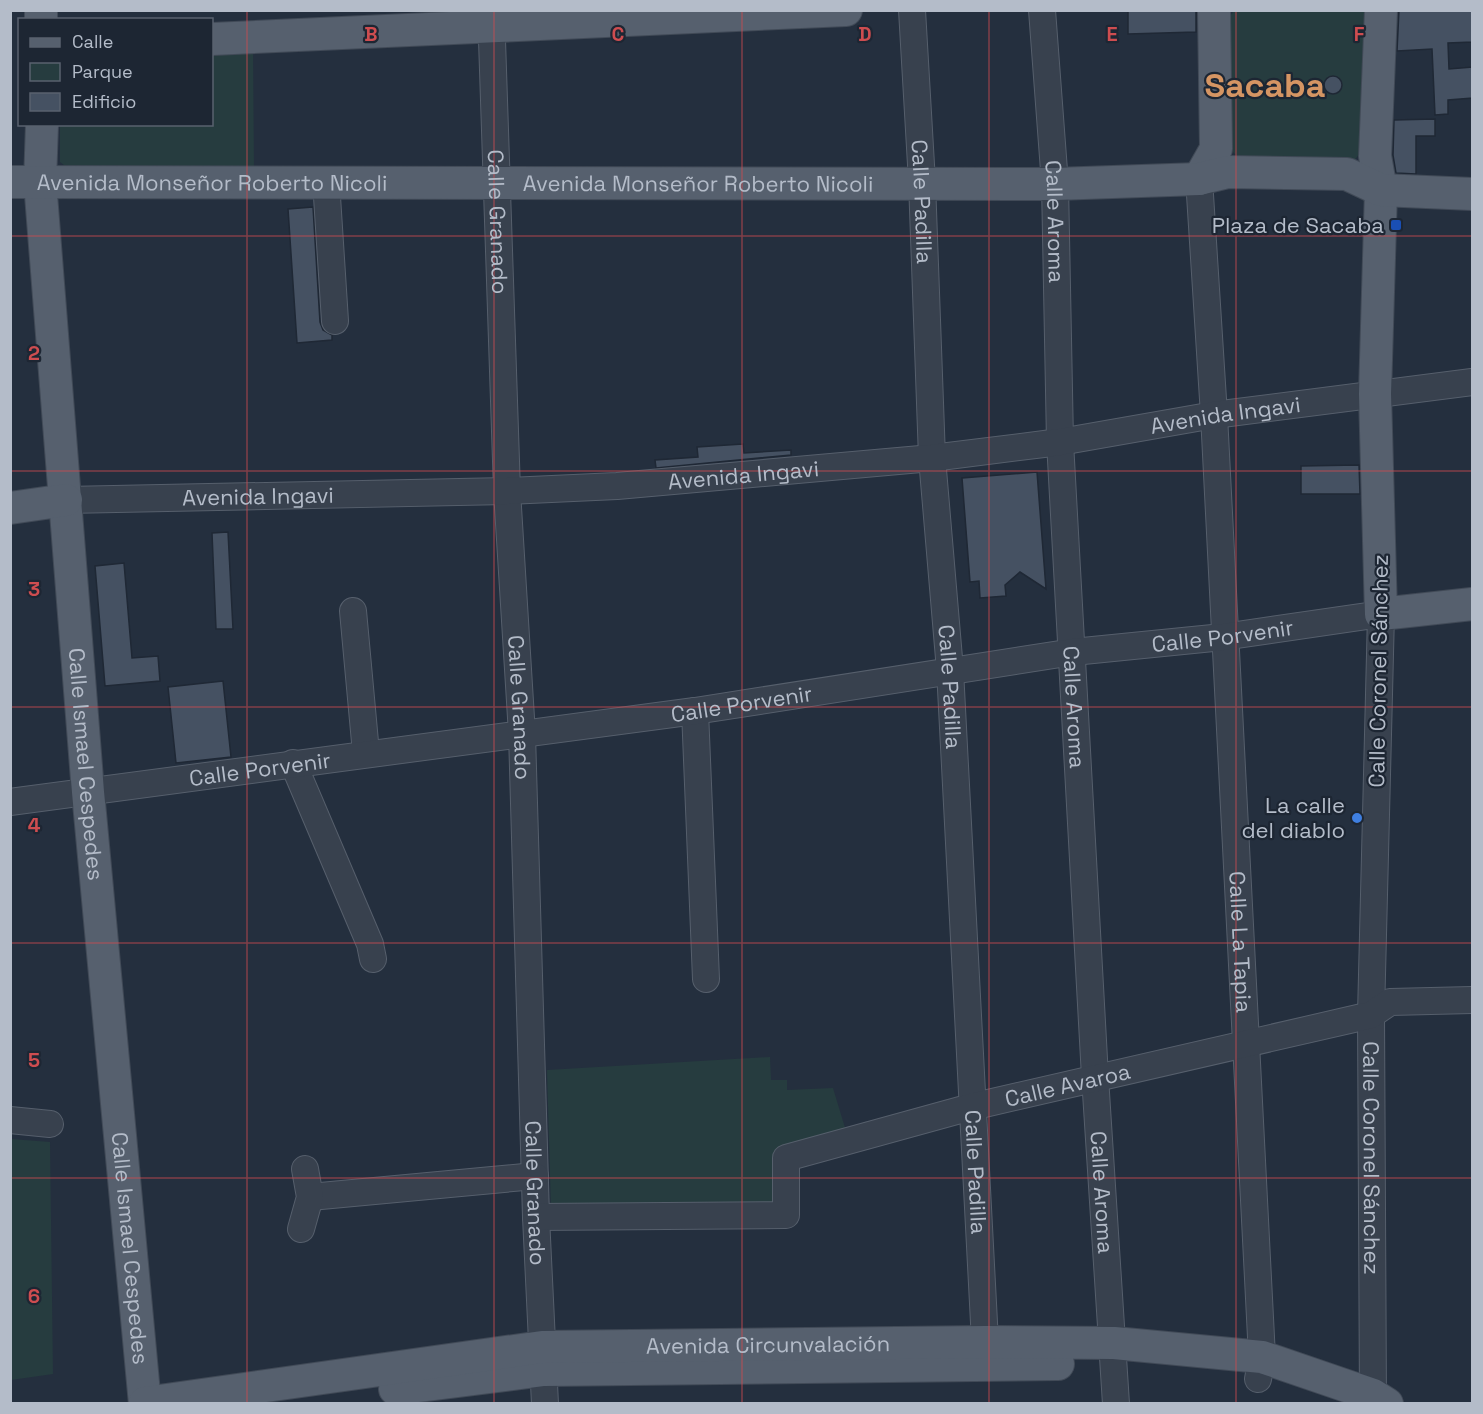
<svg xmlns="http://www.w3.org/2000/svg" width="1483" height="1414" viewBox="0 0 1483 1414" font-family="'Space Grotesk',sans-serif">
<rect width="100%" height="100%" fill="#242f3e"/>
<path fill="#263c3f" d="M 1363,10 L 1368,15 L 1365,146 L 1354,161 L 1237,156 L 1227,146 L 1227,19 L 1234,11 Z
M 253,45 L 254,171 L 69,169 L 60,162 L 60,125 L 212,124 L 212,47 Z
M 770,1057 L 771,1080 L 787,1080 L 787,1090 L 833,1088 L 849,1141 L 779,1150 L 778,1208 L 551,1210 L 547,1070 Z
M 11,1139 L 50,1142 L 53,1374 L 11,1380 Z"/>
<path fill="#455162" stroke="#1f2835" stroke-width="1.5" d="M 1128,10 L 1196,10 L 1196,32 L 1128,34 Z
M 1399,10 L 1473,10 L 1473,42 L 1448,43 L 1449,69 L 1473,67 L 1473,98 L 1448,100 L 1448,114 L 1435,115 L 1432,49 L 1397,51 Z
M1324 85a9 9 0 1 1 18 0a9 9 0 1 1-18 0Z
M 1435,119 L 1435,136 L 1416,136 L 1416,174 L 1396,173 L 1393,155 L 1394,120 Z
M 313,207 L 320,322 L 323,330 L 332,335 L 332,340 L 297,343 L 288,209 Z
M 743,444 L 744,453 L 791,450 L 791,455 L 656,468 L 655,460 L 698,457 L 697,447 Z
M 1359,465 L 1360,494 L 1301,494 L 1301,466 Z
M 1037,472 L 1046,589 L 1020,572 L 1005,585 L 1006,596 L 980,598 L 979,581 L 970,582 L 962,478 Z
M 228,532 L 233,629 L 216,629 L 212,533 Z
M 124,563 L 132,658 L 158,656 L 160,681 L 105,686 L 95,566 Z
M 223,681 L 231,757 L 176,763 L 168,687 Z"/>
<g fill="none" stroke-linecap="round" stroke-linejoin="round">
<defs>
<g id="minor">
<path id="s1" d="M 491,10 L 507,491 L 522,734 L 536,1217 L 545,1404"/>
<path id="s2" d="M 912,10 L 922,182 L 932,458 L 950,670 L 986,1361"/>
<path id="s3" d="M 1042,10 L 1055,184 L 1060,442 L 1095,1077 L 1116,1404"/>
<path id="s4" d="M 1199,179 L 1214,415 L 1262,1357 L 1258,1379"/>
<path d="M 326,181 L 335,321"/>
<path id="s5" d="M 66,500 L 507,491 L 617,486 L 932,458 L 1060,442 L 1214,415 L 1472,382"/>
<path d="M 353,611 L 366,753"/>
<path d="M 695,711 L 706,979"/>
<path d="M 293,763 L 370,944 L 373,959"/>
<path id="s6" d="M 10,802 L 695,711 L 1073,652 L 1223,637 L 1381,614 L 1371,1015 L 1373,1404"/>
<path d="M 10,1120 L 50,1124"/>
<path d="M 310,1197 L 535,1176"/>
<path id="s7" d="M 536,1217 L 786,1215 L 786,1158 L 971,1107 L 1371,1015 L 1390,1002 L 1472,1000"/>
<path d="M 301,1229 L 310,1197 L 305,1169"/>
</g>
<g id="major">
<path d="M 41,10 L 41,20"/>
<path d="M 1381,10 L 1375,156 L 1381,190 L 1375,394 L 1381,614 L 1472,604"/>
<path d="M 212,39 L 846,10"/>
<path id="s8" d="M 42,124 L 40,182 L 88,792 L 145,1404"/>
<path d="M 1199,179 L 1216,149 L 1214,10"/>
<path id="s9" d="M 10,182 L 1055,184 L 1199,179 L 1228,172 L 1347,174 L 1381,190 L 1472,194"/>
<path d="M 10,508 L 66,500"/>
<path d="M 395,1389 L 544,1370 L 1058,1364"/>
<path id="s10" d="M 145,1403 L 542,1347 L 986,1342 L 1114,1343 L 1262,1357 L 1373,1395 L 1387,1404"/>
</g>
</defs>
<use href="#minor" stroke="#565f6c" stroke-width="28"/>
<use href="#major" stroke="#414a57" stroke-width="34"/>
<use href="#minor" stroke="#38414e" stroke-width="26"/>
<use href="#major" stroke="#56606e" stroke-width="32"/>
</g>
<path fill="none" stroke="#ce4d50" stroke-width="1.5" stroke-opacity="0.55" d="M 247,10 L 247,1404M 494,10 L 494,1404M 742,10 L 742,1404M 989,10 L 989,1404M 1236,10 L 1236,1404M 10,236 L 1472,236M 10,471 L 1472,471M 10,707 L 1472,707M 10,943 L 1472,943M 10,1178 L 1472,1178"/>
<rect fill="#1a4fb4" stroke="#1d2633" stroke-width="2" x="1390" y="219" width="12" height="12" rx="3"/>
<circle fill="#3f7fe0" stroke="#1d2633" stroke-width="2" cx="1357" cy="818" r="6"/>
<g text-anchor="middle" stroke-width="4.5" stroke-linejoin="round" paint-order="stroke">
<g font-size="22" fill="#b4bcc9" stroke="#1d2633">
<text dy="8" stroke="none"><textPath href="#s9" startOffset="202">Avenida Monseñor Roberto Nicoli</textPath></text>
<text dy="8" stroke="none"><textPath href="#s9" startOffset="688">Avenida Monseñor Roberto Nicoli</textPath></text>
<text dy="8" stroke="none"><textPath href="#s2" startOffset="192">Calle Padilla</textPath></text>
<text dy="8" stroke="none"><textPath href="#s1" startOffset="212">Calle Granado</textPath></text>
<text dy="8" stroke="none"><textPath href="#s3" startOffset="212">Calle Aroma</textPath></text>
<text dy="8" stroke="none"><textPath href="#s5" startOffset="1164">Avenida Ingavi</textPath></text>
<text dy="8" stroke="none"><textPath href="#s5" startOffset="678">Avenida Ingavi</textPath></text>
<text dy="8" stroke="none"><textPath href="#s5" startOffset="192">Avenida Ingavi</textPath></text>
<text dy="8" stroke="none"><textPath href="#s6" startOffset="1224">Calle Porvenir</textPath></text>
<text transform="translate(1378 671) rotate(-89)" y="8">Calle Coronel Sánchez</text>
<text dy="8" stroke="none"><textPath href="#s2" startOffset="678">Calle Padilla</textPath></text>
<text dy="8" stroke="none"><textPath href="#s6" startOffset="738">Calle Porvenir</textPath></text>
<text dy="8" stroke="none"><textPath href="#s1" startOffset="698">Calle Granado</textPath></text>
<text dy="8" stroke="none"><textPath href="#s3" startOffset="698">Calle Aroma</textPath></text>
<text dy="8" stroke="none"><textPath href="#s8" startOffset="642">Calle Ismael Cespedes</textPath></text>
<text dy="8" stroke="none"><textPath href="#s6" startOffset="252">Calle Porvenir</textPath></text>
<text dy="8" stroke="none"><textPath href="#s4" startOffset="764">Calle La Tapia</textPath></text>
<text dy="8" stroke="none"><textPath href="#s7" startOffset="598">Calle Avaroa</textPath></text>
<text dy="8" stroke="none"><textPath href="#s6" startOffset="1928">Calle Coronel Sánchez</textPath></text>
<text dy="8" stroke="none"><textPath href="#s2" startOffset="1164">Calle Padilla</textPath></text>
<text dy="8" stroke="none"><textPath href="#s3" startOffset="1184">Calle Aroma</textPath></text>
<text dy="8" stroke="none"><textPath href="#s1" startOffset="1184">Calle Granado</textPath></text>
<text dy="8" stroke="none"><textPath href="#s8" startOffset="1128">Calle Ismael Cespedes</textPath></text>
<text dy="8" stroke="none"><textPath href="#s10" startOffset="627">Avenida Circunvalación</textPath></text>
</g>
<g font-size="22" fill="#b4bcc9" stroke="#1d2633" text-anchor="end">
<text x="1384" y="233">Plaza de Sacaba</text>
<text x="1345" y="813">La calle<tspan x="1345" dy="25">del diablo</tspan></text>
</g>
<g font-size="34" font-weight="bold" fill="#d59563" stroke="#1d2633">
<text x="1265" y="97">Sacaba</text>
</g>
</g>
<g font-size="20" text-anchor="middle" font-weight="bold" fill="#ce4d50" stroke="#1d2633" stroke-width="4.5" stroke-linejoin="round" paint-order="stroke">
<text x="371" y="41">B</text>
<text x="618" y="41">C</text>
<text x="865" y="41">D</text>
<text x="1112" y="41">E</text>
<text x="1359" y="41">F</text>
<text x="34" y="360">2</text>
<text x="34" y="596">3</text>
<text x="34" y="832">4</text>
<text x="34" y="1067">5</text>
<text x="34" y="1303">6</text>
</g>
<rect width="1483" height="1414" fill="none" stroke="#b4bcc9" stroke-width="24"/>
<rect x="18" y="18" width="195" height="108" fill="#1d2633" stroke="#59626f" stroke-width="1.5"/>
<rect x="30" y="38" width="30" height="9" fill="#56606e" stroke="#59626f" stroke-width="1.5"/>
<text x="72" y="48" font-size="18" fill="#b4bcc9">Calle</text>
<rect x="30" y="63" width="30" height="18" fill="#263c3f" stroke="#59626f" stroke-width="1.5"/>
<text x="72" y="78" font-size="18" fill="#b4bcc9">Parque</text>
<rect x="30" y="93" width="30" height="18" fill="#455162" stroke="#59626f" stroke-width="1.5"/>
<text x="72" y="108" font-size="18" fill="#b4bcc9">Edificio</text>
</svg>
